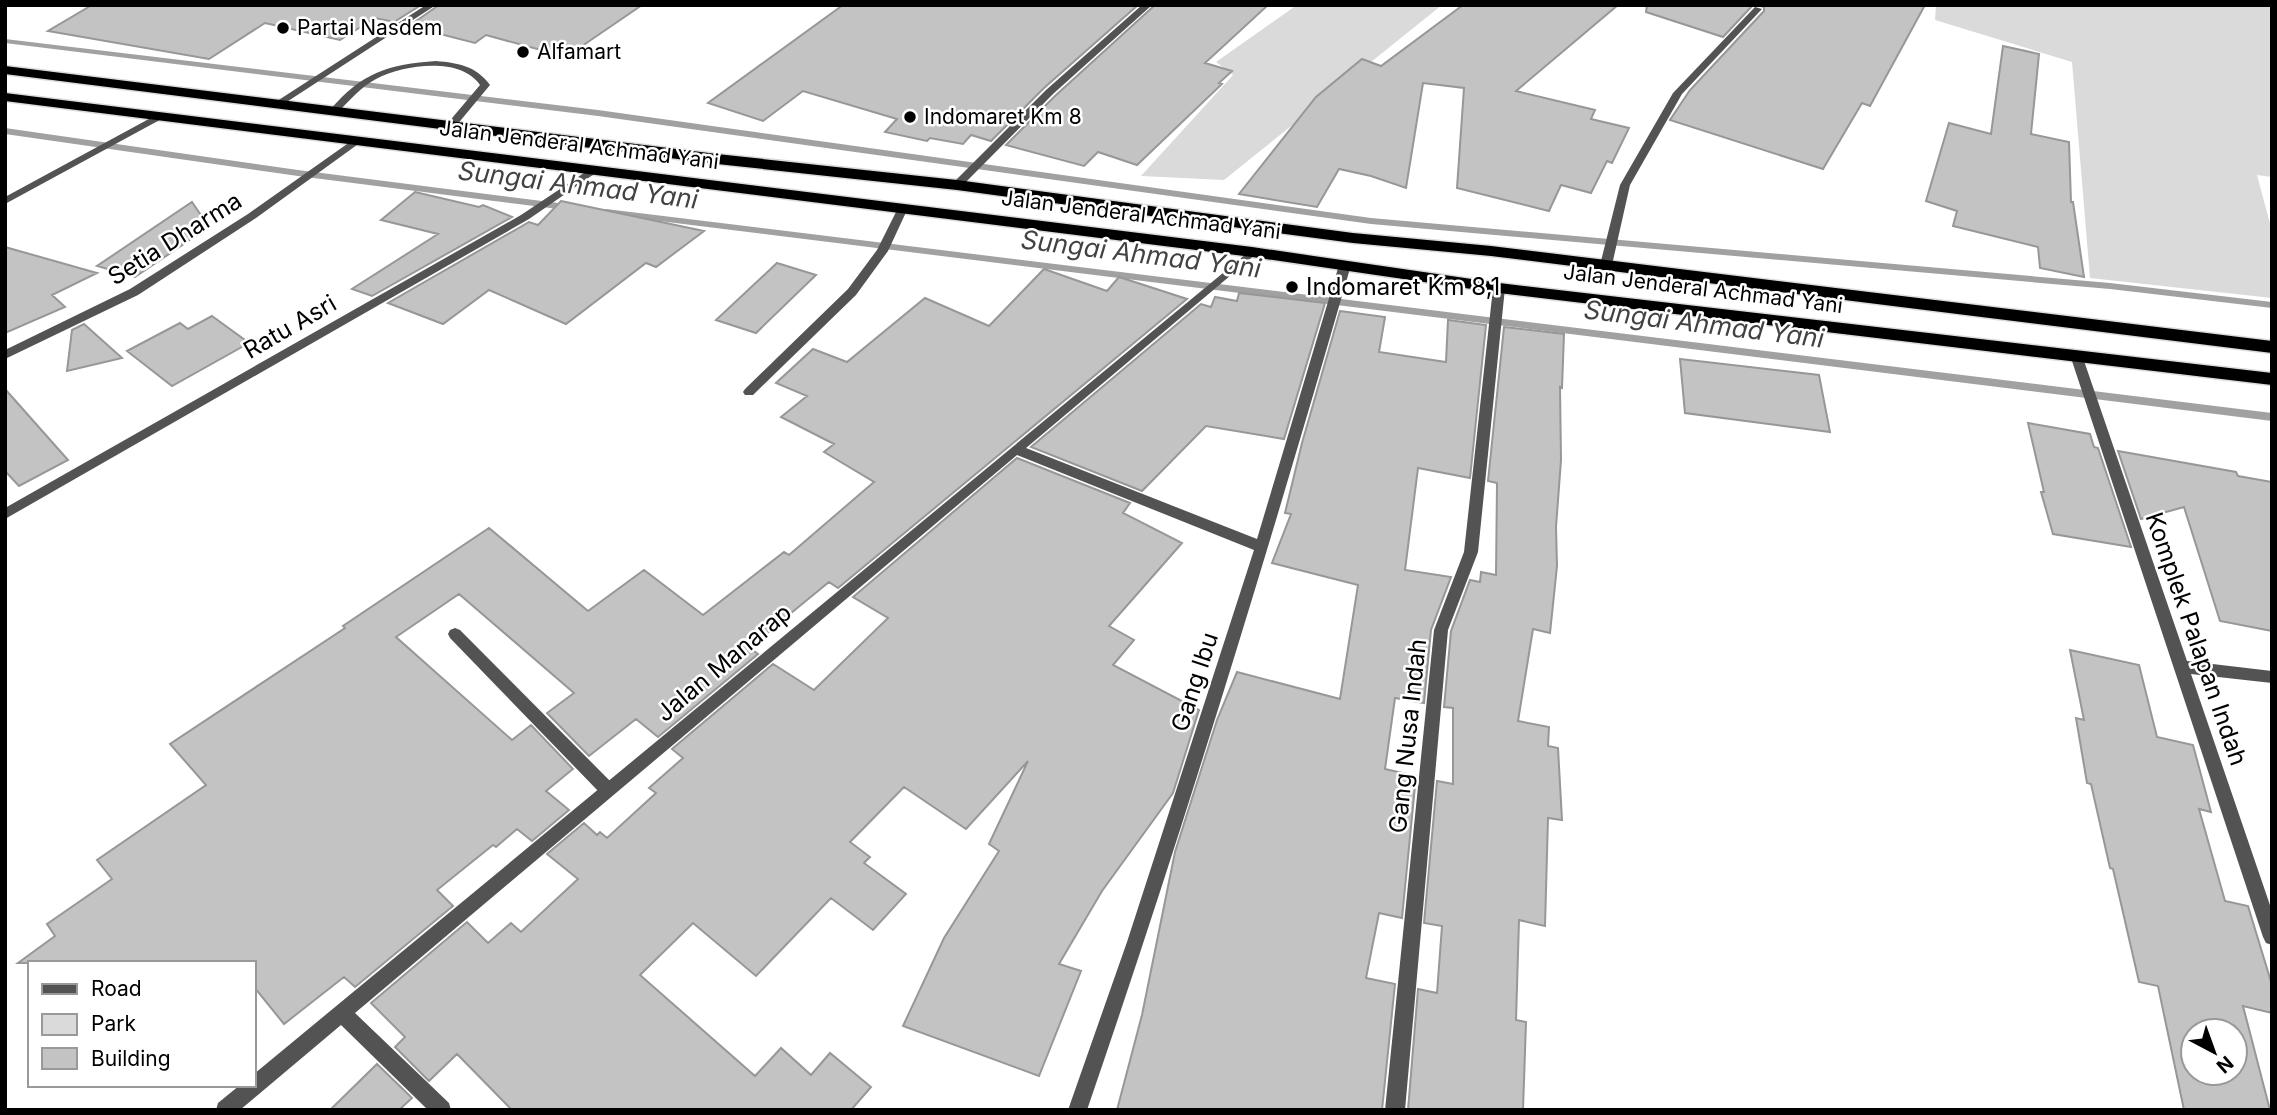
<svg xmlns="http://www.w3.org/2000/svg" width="2277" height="1115" viewBox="0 0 2277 1115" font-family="Inter,sans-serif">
<rect width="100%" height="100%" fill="#fff"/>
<path fill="#dadada" d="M 1297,5 L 1442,5 L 1224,180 L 1141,176 L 1233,75 L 1216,62 Z
M 1936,5 L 2272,5 L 2272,177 L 2257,175 L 2272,231 L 2272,298 L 2090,278 L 2072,62 L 1935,20 Z"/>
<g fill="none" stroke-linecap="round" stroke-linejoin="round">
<path fill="#a1a1a1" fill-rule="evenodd" d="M 5,39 L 598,110 L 1371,218 L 2110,283 L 2272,302 L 2272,308 L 2110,289 L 1371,224 L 598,116 L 5,43 Z
M 5,128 L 298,170 L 574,205 L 579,208 L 574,211 L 298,176 L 5,134 Z
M 606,209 L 2272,413 L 2272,421 L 603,214 L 601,212 Z"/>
</g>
<path fill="#c3c3c3" stroke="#979797" stroke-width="2" fill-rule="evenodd" d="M 92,5 L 421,5 L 394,22 L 375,18 L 340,40 L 265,23 L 209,59 L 48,31 Z
M 439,5 L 642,5 L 566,57 L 486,35 L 475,43 L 409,26 Z
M 843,5 L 1138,5 L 1044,88 L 991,141 L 971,135 L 963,144 L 930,138 L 927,141 L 885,132 L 897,119 L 803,91 L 763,121 L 708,103 Z
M 1155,5 L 1268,5 L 1205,63 L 1232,71 L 1219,83 L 1222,84 L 1137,165 L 1098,152 L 1084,166 L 1006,145 L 1055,96 Z
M 1463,5 L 1618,5 L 1516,91 L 1595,110 L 1591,119 L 1629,128 L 1612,163 L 1607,161 L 1591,193 L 1561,185 L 1549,211 L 1457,188 L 1464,88 L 1423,83 L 1406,188 L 1371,176 L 1339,169 L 1317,207 L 1239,194 L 1316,97 L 1362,59 L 1381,66 Z
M 1647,5 L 1753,5 L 1723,37 L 1646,12 Z
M 1758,5 L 1925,5 L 1870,106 L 1862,103 L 1823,169 L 1670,120 L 1690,90 L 1764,11 L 1764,7 Z
M 2003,46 L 2039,54 L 2031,134 L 2069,142 L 2071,202 L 2073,202 L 2084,277 L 2040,268 L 2038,247 L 1953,226 L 1957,211 L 1926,201 L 1949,123 L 1991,134 Z
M 415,192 L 479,207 L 483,205 L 512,217 L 372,296 L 352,289 L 438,234 L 381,220 Z
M 561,201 L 704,231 L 656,267 L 646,263 L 566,324 L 489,290 L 443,324 L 388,303 L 529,222 L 538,225 Z
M 192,202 L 209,227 L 135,277 L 97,266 Z
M 5,247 L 97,273 L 52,295 L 65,307 L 5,333 Z
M 777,263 L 816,275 L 756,333 L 716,320 Z
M 1044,269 L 1107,291 L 1119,277 L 1187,299 L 838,588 L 829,582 L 774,627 L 750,648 L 758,654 L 658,737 L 636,719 L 589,756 L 547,713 L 574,693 L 459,594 L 396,637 L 512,740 L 531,725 L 573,769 L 546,791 L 569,810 L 532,841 L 517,829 L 496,847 L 493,845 L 437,890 L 453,906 L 355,987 L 344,977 L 284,1024 L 254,987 L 254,963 L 18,963 L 55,936 L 47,924 L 112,879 L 97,860 L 206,785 L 170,744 L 345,628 L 343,626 L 489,528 L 588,611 L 644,570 L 703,615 L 784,552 L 789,555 L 874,482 L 824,452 L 834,444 L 781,417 L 807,396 L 776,383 L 813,349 L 847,362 L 925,298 L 989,326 Z
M 1239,293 L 1325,303 L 1284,439 L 1206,426 L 1142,491 L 1031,447 L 1201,304 L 1211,307 L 1215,297 L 1237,301 Z
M 1340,311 L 1385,317 L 1379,352 L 1446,362 L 1448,320 L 1486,325 L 1470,478 L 1418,468 L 1405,570 L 1451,577 L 1431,630 L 1424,703 L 1395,698 L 1385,769 L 1416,776 L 1402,918 L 1379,913 L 1366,978 L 1395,984 L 1382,1110 L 1117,1110 L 1142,1015 L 1175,852 L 1217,720 L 1237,672 L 1340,699 L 1358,585 L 1272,563 L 1291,514 L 1285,513 L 1302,443 Z
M 212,316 L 249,343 L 172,386 L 127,351 L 180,323 L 188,329 Z
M 84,324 L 122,358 L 67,371 L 72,330 Z
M 1504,327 L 1564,334 L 1562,388 L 1560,387 L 1561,460 L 1556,527 L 1557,566 L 1550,633 L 1533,629 L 1518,721 L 1549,727 L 1548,746 L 1558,748 L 1562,820 L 1548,818 L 1545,926 L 1519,920 L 1516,1020 L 1526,1022 L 1523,1110 L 1408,1110 L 1418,989 L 1437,993 L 1442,926 L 1424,923 L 1437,781 L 1453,784 L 1453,708 L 1444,707 L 1451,631 L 1470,580 L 1480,582 L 1481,572 L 1496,575 L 1497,483 L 1488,481 Z
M 1680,359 L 1819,375 L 1830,432 L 1685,413 Z
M 5,389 L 68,460 L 19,486 L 5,471 Z
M 2028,423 L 2090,434 L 2094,447 L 2098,448 L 2131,547 L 2053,534 L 2041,492 L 2044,492 Z
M 2118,451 L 2236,472 L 2238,476 L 2272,482 L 2272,631 L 2220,621 L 2184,507 L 2141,519 Z
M 1017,458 L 1130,503 L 1123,513 L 1182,543 L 1109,626 L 1134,640 L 1113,665 L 1199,710 L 1173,793 L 1102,891 L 1059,964 L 1081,971 L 1039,1076 L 903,1026 L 944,938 L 999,851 L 989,844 L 1028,761 L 966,829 L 904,787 L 850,842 L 870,857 L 864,863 L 906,894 L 873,930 L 831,898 L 756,976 L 693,923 L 640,975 L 755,1076 L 781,1048 L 811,1075 L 830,1053 L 871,1087 L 851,1110 L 512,1110 L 457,1054 L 429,1081 L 395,1047 L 405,1037 L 371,1003 L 467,922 L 488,943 L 511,923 L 521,932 L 578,879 L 547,854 L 584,823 L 597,835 L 600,832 L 607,838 L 656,793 L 649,788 L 683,758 L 672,749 L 773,664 L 814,690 L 888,618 L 853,597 Z
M 2070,650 L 2139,665 L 2157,737 L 2193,745 L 2211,812 L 2199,809 L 2225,901 L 2248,906 L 2272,985 L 2272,1013 L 2243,1006 L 2270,1110 L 2184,1110 L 2158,986 L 2139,982 L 2113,869 L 2110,868 L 2091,784 L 2087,783 L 2076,718 L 2084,720 ZM 2193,1031 L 2235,1031 L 2235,1073 L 2193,1073 Z
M 377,1064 L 412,1098 L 399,1110 L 330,1110 Z"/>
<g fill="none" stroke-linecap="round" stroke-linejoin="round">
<defs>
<path id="highway" d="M 5,66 L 717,154 L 957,180 L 1353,233 L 1491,246 L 2272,341 L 2272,353 L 1491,256 L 1353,243 L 957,190 L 717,164 L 5,74 Z
M 5,93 L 1252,247 L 1499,283 L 2272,373 L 2272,385 L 1499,293 L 1252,257 L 5,101 Z"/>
</defs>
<use href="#highway" stroke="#dbdbdb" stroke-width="3"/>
<path fill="#535353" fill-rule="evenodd" d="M 1755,7 L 1762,9 L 1682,94 L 1630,185 L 1612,265 L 1610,267 L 1602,267 L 1600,265 L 1620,185 L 1673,93 Z
M 436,61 C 459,63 476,66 490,85 L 456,126 L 447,124 L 480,85 C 460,56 403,65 376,79 C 361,87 350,100 338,112 L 330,110 C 361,73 389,64 436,61 Z
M 158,114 L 167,116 L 5,204 L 5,197 Z
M 903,205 L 908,208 L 888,251 L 856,295 L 753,395 L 745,395 L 743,392 L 745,389 L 848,289 L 877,250 L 898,208 Z
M 455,628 L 460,630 L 613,784 L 615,789 L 613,794 L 607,796 L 601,794 L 450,638 L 448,634 L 450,630 Z"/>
<path fill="#535353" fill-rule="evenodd" d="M 426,5 L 436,5 L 282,105 L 274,103 Z
M 1142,5 L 1152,5 L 1053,94 L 961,187 L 953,187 L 953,183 L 1046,90 Z
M 357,137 L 362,140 L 361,142 L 256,218 L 138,295 L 5,359 L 5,350 L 130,289 L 248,214 Z
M 593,167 L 598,170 L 597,172 L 529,219 L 5,519 L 5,508 L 521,215 Z
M 1252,249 L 1258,252 L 1256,254 L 1026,448 L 1257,539 L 1339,265 L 1345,262 L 1351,265 C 1269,549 1183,831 1087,1110 L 1068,1110 L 1127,942 L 1254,550 L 1017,455 L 355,1013 L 449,1103 L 451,1110 L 428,1110 L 341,1025 L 240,1110 L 216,1110 L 218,1103 L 240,1085 L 254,1085 L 254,1074 Z
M 1499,284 L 1505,288 L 1478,552 L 1448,630 L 1405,1110 L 1385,1110 L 1434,630 L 1464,552 L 1493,288 Z
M 2076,351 L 2082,355 L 2187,661 L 2272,671 L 2272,683 L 2191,674 L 2272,911 L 2272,945 L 2266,943 L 2263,937 L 2070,355 Z"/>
<use href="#highway" fill="#000" fill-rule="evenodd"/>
</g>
<g fill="#000" stroke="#fff" stroke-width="2.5">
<circle cx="283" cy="28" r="7"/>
<circle cx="523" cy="52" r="7"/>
<circle cx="910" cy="117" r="7"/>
<circle cx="1292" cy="287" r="7"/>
</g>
<g text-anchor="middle" stroke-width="5" stroke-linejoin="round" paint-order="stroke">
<g font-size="21" fill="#000" stroke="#fff" text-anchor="start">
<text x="297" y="35">Partai Nasdem</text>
<text x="537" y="59">Alfamart</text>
<text x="924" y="124">Indomaret Km 8</text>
</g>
<g font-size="21" fill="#000" stroke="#fff">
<text transform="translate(579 145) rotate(7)" y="7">Jalan Jenderal Achmad Yani</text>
<text transform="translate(1141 215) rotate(7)" y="7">Jalan Jenderal Achmad Yani</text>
<text transform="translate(1703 289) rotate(7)" y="7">Jalan Jenderal Achmad Yani</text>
</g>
<g font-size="24" fill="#000" stroke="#fff">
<text transform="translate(175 239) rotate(-32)" y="8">Setia Dharma</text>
<text transform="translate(290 327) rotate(-30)" y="8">Ratu Asri</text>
<text transform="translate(2196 639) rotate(71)" y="8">Komplek Palapan Indah</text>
<text transform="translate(724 663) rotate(-40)" y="8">Jalan Manarap</text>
<text transform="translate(1195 682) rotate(-72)" y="8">Gang Ibu</text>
<text transform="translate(1408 736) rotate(-84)" y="8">Gang Nusa Indah</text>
</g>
<g font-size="24" fill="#000" stroke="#fff" text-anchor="start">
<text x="1306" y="295">Indomaret Km 8,1</text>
</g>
<g font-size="26" font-style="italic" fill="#424242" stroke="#fff">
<text transform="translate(578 185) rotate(7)" y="9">Sungai Ahmad Yani</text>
<text transform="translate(1141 254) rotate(7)" y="9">Sungai Ahmad Yani</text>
<text transform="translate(1704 324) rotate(7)" y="9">Sungai Ahmad Yani</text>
</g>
</g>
<rect width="2277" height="1115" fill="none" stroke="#000000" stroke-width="14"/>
<rect x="28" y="961" width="228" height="126" fill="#ffffff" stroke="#999999" stroke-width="2"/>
<rect x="42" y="984" width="35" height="10" fill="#535353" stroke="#999999" stroke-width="2"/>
<text x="91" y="996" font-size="21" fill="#000000">Road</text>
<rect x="42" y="1014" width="35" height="21" fill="#dadada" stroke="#999999" stroke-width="2"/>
<text x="91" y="1031" font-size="21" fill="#000000">Park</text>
<rect x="42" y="1048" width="35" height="21" fill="#c3c3c3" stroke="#999999" stroke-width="2"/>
<text x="91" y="1066" font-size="21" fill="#000000">Building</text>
<g transform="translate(2214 1052) rotate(139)"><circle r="33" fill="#ffffff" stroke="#999999" stroke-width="2"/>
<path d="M0-5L12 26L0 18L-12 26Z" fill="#000000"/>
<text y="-10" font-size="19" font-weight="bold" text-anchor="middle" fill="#000000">N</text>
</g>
</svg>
